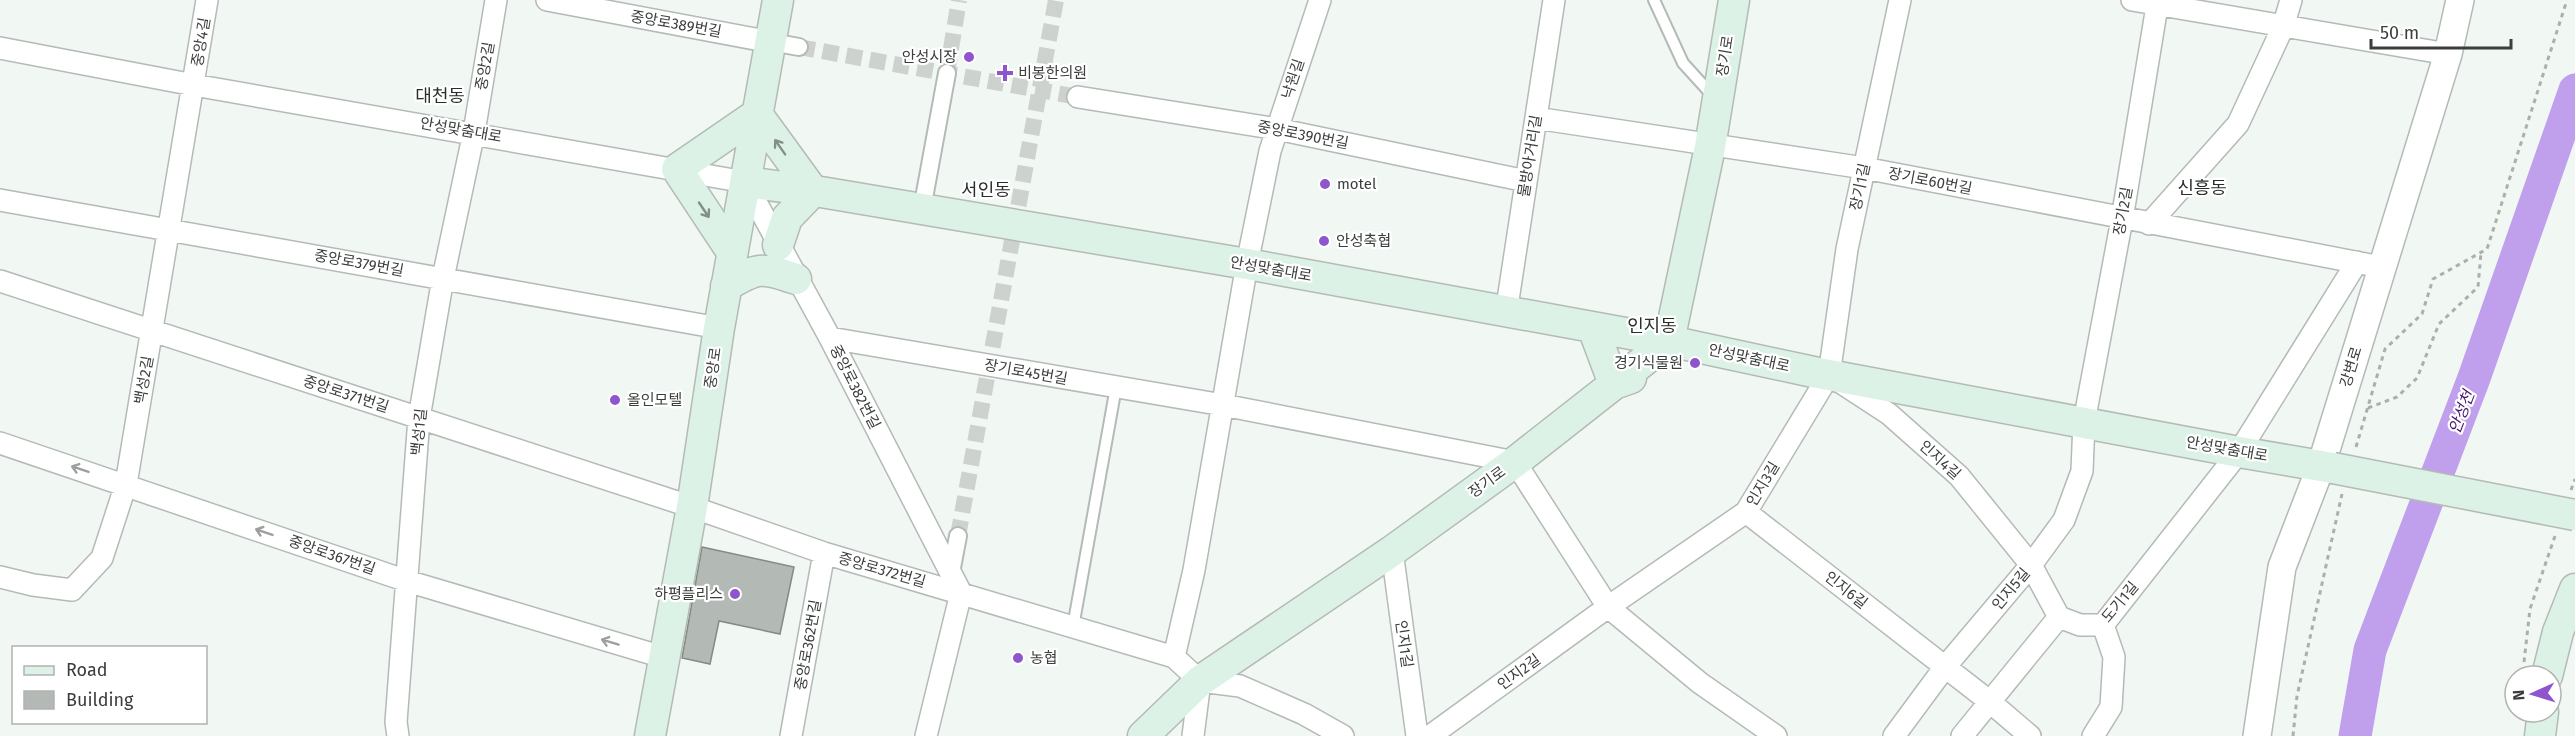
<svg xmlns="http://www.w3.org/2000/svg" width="2575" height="736" viewBox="0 0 2575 736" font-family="'Fira Sans','Noto Sans KR',sans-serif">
<rect width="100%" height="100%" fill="#f1f7f3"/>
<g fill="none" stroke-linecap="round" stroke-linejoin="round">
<path stroke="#c09fed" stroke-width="33" d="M 2355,736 L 2370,650 L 2474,378 L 2575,90"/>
</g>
<path fill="#b3b9b5" stroke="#848a87" stroke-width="1.5" d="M 702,547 L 794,567 L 780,634 L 719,621 L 710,664 L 682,658 Z"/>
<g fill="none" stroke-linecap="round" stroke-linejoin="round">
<path stroke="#cdd2ce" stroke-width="16" stroke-dasharray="16 8" stroke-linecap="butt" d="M 799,47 L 1078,97
M 947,73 L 959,0
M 958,536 L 1056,0"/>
<defs>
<path id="service" d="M 1654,0 L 1683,63 L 1713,96
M 1073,627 L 1116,387"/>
<path id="pedestrian" d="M 771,42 L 799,47
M 922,209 L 947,73
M 951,573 L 958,536"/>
<path id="minor" d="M 547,0 L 771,42
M 2132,0 L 2448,54
M 0,48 L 194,85 L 745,182 L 830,338 L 961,593 L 926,736
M 1078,97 L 1277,129 L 1526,181
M 1536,118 L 1864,168 L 2381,267
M 0,200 L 719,328
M 2149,224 L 2238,124 L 2283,27 L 2291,0
M 0,281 L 692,507 L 824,553 L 1174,657
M 1506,313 L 1554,0
M 830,338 L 1223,405 L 1515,462 L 1608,607 L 1700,683 L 1776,736
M 1840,382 L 1889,414 L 1959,476 L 2031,565 L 2059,617
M 0,443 L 407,581 L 666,658
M 1746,512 L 1989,701 L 2030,736
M 1392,551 L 1417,736
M 0,577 L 33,585 L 72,590 L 102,558 L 126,484 L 207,0
M 2059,617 L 2080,625 L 2103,625 L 2239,452 L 2357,262
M 1200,681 L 1174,657 L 1194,570 L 1247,264 L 1270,151 L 1320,0
M 1200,681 L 1240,686 L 1304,714 L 1343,736
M 398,736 L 396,722 L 419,418 L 443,278 L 474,132 L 496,0
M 791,736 L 824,553
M 1193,736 L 1200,681
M 1430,736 L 1608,607 L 1746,512 L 1829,375 L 1847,249 L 1900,0
M 1894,736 L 1945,667 L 2031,565 L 2064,520 L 2082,471 L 2084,422 L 2122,219 L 2158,0
M 1962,736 L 2059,617
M 2093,736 L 2111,707 L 2114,657 L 2103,625"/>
<path id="tertiary" d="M 2257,736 L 2282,567 L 2321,466 L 2448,54 L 2460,0"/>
<path id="secondary" d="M 745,182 L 821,192 L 1247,264 L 1669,341 L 1818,373 L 2239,452 L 2333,468
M 732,252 L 677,169 L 757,114 L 813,191 L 787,218 L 778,245
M 726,286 C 758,267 761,267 796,279
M 1593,328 L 1614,384 L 1631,378
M 2547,676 L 2558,632 L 2575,589
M 650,736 L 692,507 L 719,328 L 778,0
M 1143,736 L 1200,681 L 1392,551 L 1515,462 L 1669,341 L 1710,147 L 1734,0
M 2540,736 L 2543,712"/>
</defs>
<use href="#service" stroke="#b4bab6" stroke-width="14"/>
<use href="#pedestrian" stroke="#b4bab6" stroke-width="20"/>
<use href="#minor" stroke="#b4bab6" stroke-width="24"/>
<use href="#tertiary" stroke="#b4bab6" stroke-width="30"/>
<use href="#secondary" stroke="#b4bab6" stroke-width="33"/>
<path stroke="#abb0ad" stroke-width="3" stroke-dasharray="4.5 4.5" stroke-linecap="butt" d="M 2368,408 L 2397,397 L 2417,378 L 2439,324 L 2478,287 L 2481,253
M 2356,447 L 2385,349 L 2422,314 L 2433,279 L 2487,249 L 2567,0
M 2571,490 L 2575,479
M 2524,662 L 2530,609 L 2555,536
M 2293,736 L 2297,696 L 2342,494"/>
<use href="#service" stroke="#fff" stroke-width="10"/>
<use href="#pedestrian" stroke="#fff" stroke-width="16"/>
<use href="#minor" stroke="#fff" stroke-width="21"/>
<use href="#tertiary" stroke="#fff" stroke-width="27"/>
<use href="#secondary" stroke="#dcf2e7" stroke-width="30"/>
<defs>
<path id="secondary-bridge" d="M 2333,468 L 2575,515"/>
</defs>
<use href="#secondary-bridge" stroke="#b4bab6" stroke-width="33" stroke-linecap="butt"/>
<use href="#secondary-bridge" stroke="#dcf2e7" stroke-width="30"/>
</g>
<defs><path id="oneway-shaft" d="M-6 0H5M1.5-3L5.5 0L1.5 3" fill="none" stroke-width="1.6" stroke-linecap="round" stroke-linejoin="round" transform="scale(1.5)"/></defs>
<g stroke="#838f89">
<use href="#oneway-shaft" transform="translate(780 147) rotate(-125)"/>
<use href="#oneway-shaft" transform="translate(704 210) rotate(56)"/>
</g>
<g stroke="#9d9e9e">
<use href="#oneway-shaft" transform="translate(80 469) rotate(-162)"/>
<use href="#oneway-shaft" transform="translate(264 532) rotate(-161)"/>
<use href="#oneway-shaft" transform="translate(610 642) rotate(-163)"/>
</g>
<g fill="#8e55cd" stroke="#fff" stroke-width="2">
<circle cx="969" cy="57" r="6"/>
<path d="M1002 64h6v6h6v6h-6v6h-6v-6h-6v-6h6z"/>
<circle cx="1325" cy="184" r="6"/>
<circle cx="1324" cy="241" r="6"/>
<circle cx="1695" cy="363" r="6"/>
<circle cx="615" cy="400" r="6"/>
<circle cx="735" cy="594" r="6"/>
<circle cx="1018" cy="658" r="6"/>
</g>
<g text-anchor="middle" stroke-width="4.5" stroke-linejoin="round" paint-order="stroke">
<g font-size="15" fill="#3b3e3c" stroke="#fff">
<text transform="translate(676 24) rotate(10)" y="5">중앙로389번길</text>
<text transform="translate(201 42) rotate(-81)" y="5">중앙4길</text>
<text transform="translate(1725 56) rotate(-81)" y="5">장기로</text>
<text transform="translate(485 66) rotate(-80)" y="5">중앙2길</text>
<text transform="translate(1293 79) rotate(-72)" y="5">낙원길</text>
<text transform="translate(461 130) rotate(10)" y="5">안성맞춤대로</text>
<text transform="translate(1303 135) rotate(11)" y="5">중앙로390번길</text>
<text transform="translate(1530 156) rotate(-81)" y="5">물방아거리길</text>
<text transform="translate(1930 181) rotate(11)" y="5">장기로60번길</text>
<text transform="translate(1860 187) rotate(-78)" y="5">장기1길</text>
<text transform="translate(2123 211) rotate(-80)" y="5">장기2길</text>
<text transform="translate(359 263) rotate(10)" y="5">중앙로379번길</text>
<text transform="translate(1271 269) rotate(10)" y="5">안성맞춤대로</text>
<text transform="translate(1749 358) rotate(12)" y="5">안성맞춤대로</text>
<text transform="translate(2351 367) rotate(-73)" y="5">강변로</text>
<text transform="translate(713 368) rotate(-82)" y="5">중앙로</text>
<text transform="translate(1026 372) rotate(10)" y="5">장기로45번길</text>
<text transform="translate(144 380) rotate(-80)" y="5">백성2길</text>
<text transform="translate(855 387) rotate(63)" y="5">중앙로382번길</text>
<text transform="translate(346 394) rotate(18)" y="5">중앙로371번길</text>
<text transform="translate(419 432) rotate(-84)" y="5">백성1길</text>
<text transform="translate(2227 449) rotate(10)" y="5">안성맞춤대로</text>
<text transform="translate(1940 460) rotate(42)" y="5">인지4길</text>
<text transform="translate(1487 482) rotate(-36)" y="5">장기로</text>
<text transform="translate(1763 484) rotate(-59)" y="5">인지3길</text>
<text transform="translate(332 555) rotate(19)" y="5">중앙로367번길</text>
<text transform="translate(882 570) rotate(16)" y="5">중앙로372번길</text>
<text transform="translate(2011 589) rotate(-50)" y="5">인지5길</text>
<text transform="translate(1846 590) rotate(38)" y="5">인지6길</text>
<text transform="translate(2120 602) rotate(-50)" y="5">도기1길</text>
<text transform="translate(1404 644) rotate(82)" y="5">인지1길</text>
<text transform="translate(808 645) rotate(-80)" y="5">중앙로362번길</text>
<text transform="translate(1519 672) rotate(-36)" y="5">인지2길</text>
</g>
<g font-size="15" fill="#3b3e3c" stroke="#fff" text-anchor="start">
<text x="957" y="62" text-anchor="end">안성시장</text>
<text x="1018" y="78">비봉한의원</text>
<text x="1337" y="189">motel</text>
<text x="1336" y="246">안성축협</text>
<text x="1683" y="368" text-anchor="end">경기식물원</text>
<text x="627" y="405">올인모텔</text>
<text x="723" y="599" text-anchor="end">하평플리스</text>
<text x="1030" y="663">농협</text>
</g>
<g font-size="16" font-style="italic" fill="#451570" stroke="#fff">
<text transform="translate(2461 412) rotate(-69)" y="6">안성천</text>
</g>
<g font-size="18" fill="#292e2b" stroke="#fff">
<text x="440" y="102">대천동</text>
<text x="2202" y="194">신흥동</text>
<text x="986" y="196">서인동</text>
<text x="1652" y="332">인지동</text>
</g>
</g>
<rect x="12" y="646" width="195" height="78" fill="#ffffff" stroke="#b1b2b1" stroke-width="1.5"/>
<rect x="24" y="666" width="30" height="9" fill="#dcf2e7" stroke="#b1b2b1" stroke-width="1.5"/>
<text x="66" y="676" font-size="18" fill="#3b3e3c">Road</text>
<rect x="24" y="691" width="30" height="18" fill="#b3b9b5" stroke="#b1b2b1" stroke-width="1.5"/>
<text x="66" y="706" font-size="18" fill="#3b3e3c">Building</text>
<g transform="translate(2533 694) rotate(266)"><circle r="28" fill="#ffffff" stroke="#b1b2b1" stroke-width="1.5"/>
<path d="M0-4.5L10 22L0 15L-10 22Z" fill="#8e55cd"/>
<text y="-9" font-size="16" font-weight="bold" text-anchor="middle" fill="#3b3e3c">N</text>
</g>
<path d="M2371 39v9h140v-9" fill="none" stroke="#3b3e3c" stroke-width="3"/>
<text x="2380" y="39" font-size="18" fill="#3b3e3c" stroke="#ffffff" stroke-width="4.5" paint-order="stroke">50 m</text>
</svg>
